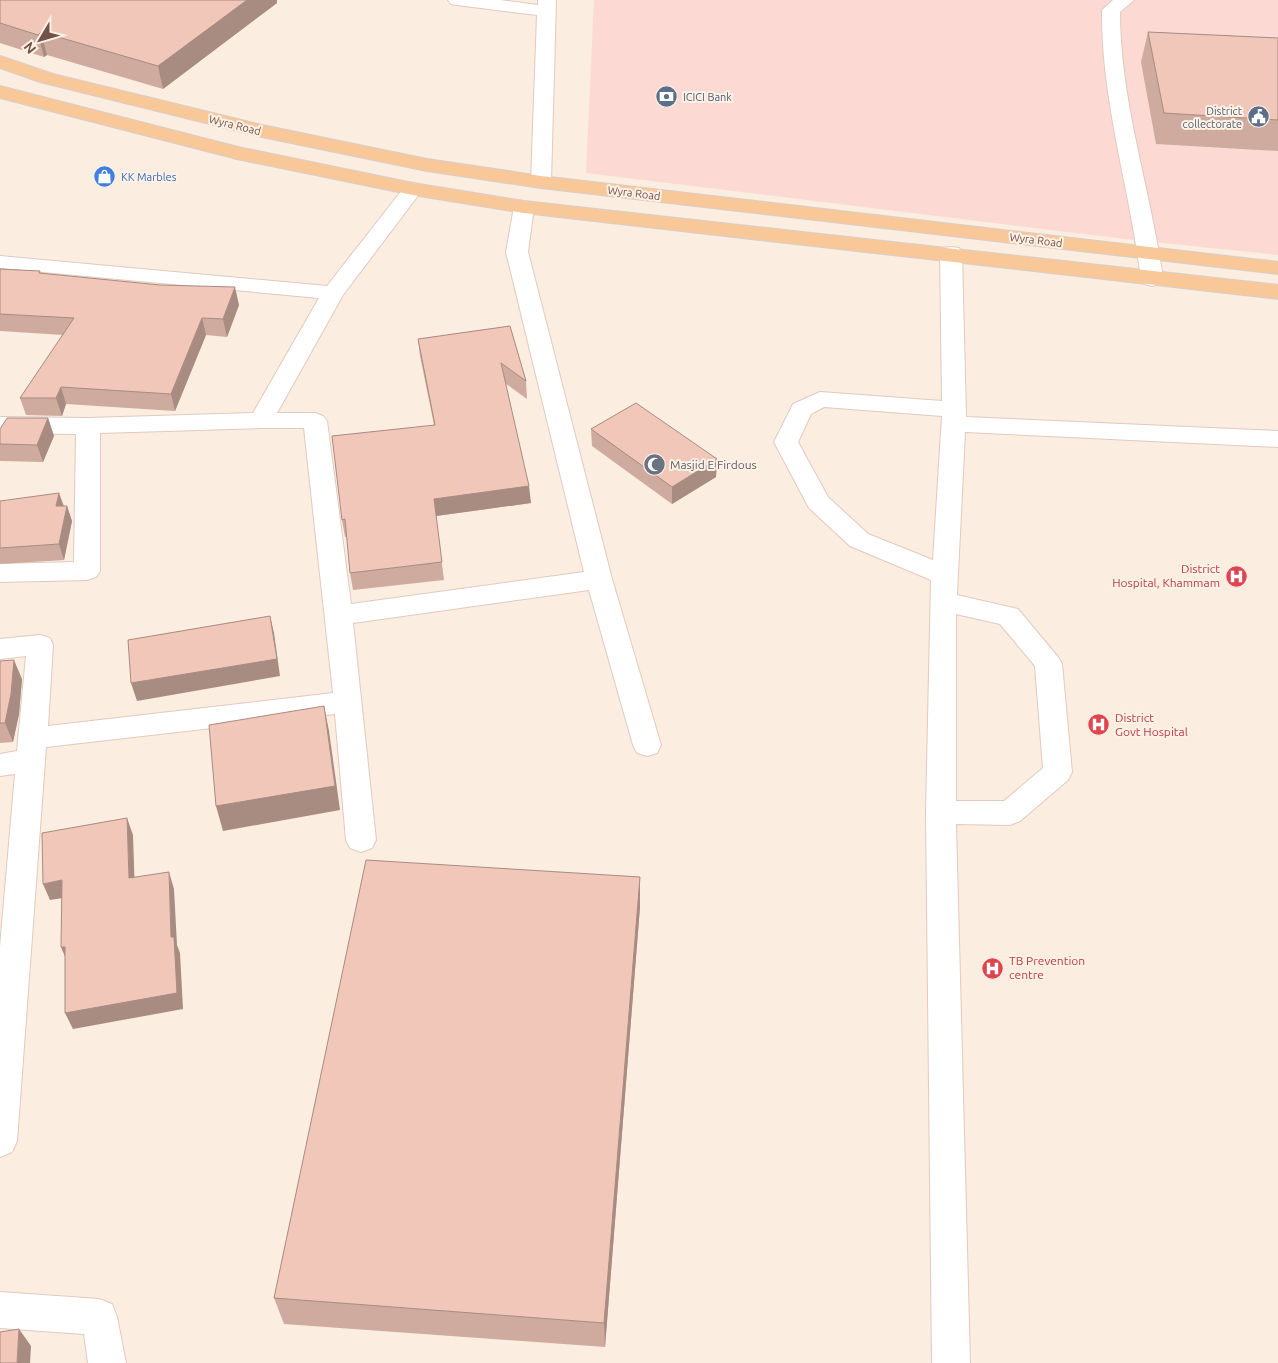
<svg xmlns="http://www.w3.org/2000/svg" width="1278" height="1363" viewBox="0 0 1278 1363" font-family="Ubuntu,sans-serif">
<rect width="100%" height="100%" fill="#fbeddf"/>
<path fill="#fcdad3" d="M 594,0 L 1278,0 L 1278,255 L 1125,239 L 586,173 Z"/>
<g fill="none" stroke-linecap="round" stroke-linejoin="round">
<defs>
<path id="minor" d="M 448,0 L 500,0 L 538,5 L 538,0 L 556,0 L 551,182 L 548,186 L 541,188 L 534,186 L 531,182 L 537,15 L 457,5 L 451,4 Z
M 1113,0 L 1134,0 L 1120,12 C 1120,102 1151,190 1163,279 L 1160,284 L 1152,286 L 1144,284 L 1141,279 C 1130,189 1101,101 1102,10 Z
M 413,183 L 420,185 L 423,189 L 343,295 L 277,413 L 315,413 L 323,416 L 327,421 L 351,604 L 584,572 L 506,252 L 514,207 L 517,203 L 524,201 L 531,203 L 534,207 L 528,252 L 612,579 L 661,745 L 657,753 L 647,756 L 637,753 L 633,745 L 589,590 L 353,623 L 376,840 L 372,848 L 361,852 L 350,848 L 346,840 L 335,714 L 46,747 L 17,1141 L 12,1152 L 0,1157 L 0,947 L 15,774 L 0,776 L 0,754 L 17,751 L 26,656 L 0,659 L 0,639 L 40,635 L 50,638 L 53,645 L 48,726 L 333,693 L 304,428 L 261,428 L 100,433 L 100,571 L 96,577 L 87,580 L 0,582 L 0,564 L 74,562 L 76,434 L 0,433 L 0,417 L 88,418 L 253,413 L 319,298 L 0,268 L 0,256 L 327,286 L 406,185 Z
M 951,247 L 959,248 L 962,253 L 966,417 L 1278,431 L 1278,447 L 965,432 L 957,595 L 1018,609 L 1058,657 L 1062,664 L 1072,772 L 1068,780 L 1020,821 L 1010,825 L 956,824 L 970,1363 L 932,1363 L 926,812 L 931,580 L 850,546 L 809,508 L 774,442 L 793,404 L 820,392 L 942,401 L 940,253 L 943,248 ZM 824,407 L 942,416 L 933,560 L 868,534 L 828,497 L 798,442 L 811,414 ZM 956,614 L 1000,624 L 1035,666 L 1043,768 L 1004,801 L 956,801 Z
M 0,1292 L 99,1299 L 112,1304 L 117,1317 L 126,1363 L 88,1363 L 84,1334 L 0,1328 Z"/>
<path id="major" d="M 0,56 L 53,74 L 262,125 L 427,159 L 541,176 L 1278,262 L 1278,274 L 541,188 L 427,171 L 262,137 L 40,82 L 0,68 Z
M 0,86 L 238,147 L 413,183 L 524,201 L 1278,285 L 1278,299 L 524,213 L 413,195 L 237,159 L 0,98 Z"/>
</defs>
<use href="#minor" stroke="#e1cabf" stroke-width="2"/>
<use href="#major" stroke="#d7cecc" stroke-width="2"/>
<use href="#minor" fill="#fff" fill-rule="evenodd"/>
<use href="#major" fill="#f9c898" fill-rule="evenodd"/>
</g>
<path fill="#ceab9e" d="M 0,0 L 277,3 L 163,89 L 47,55 L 44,57 L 0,43 Z
M 1148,32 L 1278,38 L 1278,151 L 1156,144 L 1141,62 Z
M 0,269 L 40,271 L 41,274 L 239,305 L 227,337 L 206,335 L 175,411 L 66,404 L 62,416 L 26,415 L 20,398 L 63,335 L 0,331 Z
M 510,326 L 526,381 L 527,399 L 505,383 L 531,503 L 436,516 L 444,580 L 353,590 L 350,573 L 347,537 L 345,537 L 342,520 L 434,425 L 420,356 L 418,339 Z
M 48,418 L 54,436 L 43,462 L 0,461 L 0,429 Z
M 591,429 L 717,459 L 716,477 L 672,504 L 592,446 Z
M 0,501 L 67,506 L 72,521 L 64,560 L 0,564 Z
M 0,661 L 22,679 L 19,714 L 13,742 L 0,743 Z
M 640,877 L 640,907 L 605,1347 L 284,1324 L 274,1298 Z"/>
<path fill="#a88b81" d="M 247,0 L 277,0 L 277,3 L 163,89 L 158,66 Z
M 41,32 L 47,55 L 44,57 L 38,35 Z
M 235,287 L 239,305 L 227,337 L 223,319 Z
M 202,318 L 206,335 L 175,411 L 171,394 Z
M 61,387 L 66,404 L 62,416 L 56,398 Z
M 48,418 L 54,436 L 43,462 L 37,445 Z
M 717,459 L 716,477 L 672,504 L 672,487 Z
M 529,486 L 531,503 L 436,516 L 434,499 Z
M 59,493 L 65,509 L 56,506 Z
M 67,506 L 72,521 L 64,560 L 59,544 Z
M 270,616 L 274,633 L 280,676 L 137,701 L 131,683 Z
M 14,660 L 22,679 L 19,714 L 13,742 L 5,723 Z
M 324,706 L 329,731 L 340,810 L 223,831 L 216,806 Z
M 127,818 L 133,835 L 135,895 L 129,878 Z
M 169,872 L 174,889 L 177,945 L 180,953 L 183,1009 L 73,1029 L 65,1013 L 171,937 Z
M 640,877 L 640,907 L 605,1347 L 604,1323 Z
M 62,880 L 69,897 L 50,900 L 43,884 Z
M 61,947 L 65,947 L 68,964 Z
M 19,1329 L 31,1346 L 30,1363 L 17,1363 Z"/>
<path fill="#f0c7b8" stroke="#a88b81" d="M 0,0 L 247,0 L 158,66 L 41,32 L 38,35 L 0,23 Z
M 1148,32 L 1278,38 L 1278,120 L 1164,113 Z
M 0,269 L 40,271 L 39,273 L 160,285 L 235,287 L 223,319 L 202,318 L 171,394 L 61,387 L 56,398 L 20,398 L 74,318 L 0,314 Z
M 510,326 L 526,381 L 501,363 L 529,486 L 434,499 L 442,562 L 350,573 L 345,519 L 342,520 L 332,436 L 435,425 L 418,339 Z
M 636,403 L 717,459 L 672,487 L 591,429 Z
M 7,418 L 48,418 L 37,445 L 0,444 L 0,429 Z
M 59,493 L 56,506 L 67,506 L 59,544 L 0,548 L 0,501 Z
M 270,616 L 277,659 L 131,683 L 128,640 Z
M 14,660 L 11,694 L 5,723 L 0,723 L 0,661 Z
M 324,706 L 335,786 L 216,806 L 209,725 Z
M 127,818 L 129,878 L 169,872 L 171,937 L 174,937 L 177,993 L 65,1013 L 65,947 L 61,947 L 62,880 L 43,884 L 42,833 Z
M 366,860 L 640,877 L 604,1323 L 274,1298 Z
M 19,1329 L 17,1363 L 0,1363 L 0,1332 Z"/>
<defs>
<symbol id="bank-disc" viewBox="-11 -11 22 22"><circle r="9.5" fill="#5c6f8a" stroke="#fff1e5"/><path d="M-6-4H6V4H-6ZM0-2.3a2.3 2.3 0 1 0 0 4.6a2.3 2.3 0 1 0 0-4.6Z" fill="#fff"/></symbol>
<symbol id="civic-disc" viewBox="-11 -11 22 22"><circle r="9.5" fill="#5c6f8a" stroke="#fff1e5"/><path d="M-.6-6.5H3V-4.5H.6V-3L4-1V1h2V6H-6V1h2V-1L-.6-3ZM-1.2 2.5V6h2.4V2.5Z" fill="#fff"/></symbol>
<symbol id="shop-disc" viewBox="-11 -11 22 22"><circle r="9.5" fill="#3f7fe0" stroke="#fff1e5"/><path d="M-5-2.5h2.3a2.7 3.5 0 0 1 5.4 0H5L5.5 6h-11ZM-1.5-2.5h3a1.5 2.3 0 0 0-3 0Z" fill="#fff"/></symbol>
<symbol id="mosque-disc" viewBox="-11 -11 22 22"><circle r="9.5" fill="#6b7280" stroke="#fff1e5"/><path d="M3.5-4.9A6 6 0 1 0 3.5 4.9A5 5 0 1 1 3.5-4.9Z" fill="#fff"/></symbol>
<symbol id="hospital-disc" viewBox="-11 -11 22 22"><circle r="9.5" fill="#e0444e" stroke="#fff1e5"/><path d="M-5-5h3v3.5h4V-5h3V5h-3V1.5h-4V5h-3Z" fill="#fff"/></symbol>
</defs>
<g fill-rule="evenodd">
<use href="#bank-disc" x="654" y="84" width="25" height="25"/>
<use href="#civic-disc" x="1246" y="104" width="25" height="25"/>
<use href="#shop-disc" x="92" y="164" width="25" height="25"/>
<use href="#mosque-disc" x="642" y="452" width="25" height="25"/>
<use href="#hospital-disc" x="1224" y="564" width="25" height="25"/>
<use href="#hospital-disc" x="1086" y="712" width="25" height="25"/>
<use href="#hospital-disc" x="980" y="956" width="25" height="25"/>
</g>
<g text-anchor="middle" stroke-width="4" stroke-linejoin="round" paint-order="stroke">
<g font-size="11" fill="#4e5e75" stroke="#fff1e5" text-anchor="start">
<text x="683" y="101">ICICI Bank</text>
<text x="1242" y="115" text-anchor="end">District<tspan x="1242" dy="13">collectorate</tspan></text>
</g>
<g font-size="11" fill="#715148" stroke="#fff1e5">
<text transform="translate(235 125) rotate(14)" y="4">Wyra Road</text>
<text transform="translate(634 193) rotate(7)" y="4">Wyra Road</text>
<text transform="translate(1036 240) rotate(7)" y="4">Wyra Road</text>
</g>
<g font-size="11" fill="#366cbe" stroke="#fff1e5" text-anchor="start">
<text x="121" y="181">KK Marbles</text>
</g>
<g font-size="12" fill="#5b616d" stroke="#fff1e5" text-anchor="start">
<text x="670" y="469">Masjid E Firdous</text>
</g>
<g font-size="12" fill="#be3a42" stroke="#fff1e5" text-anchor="start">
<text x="1220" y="573" text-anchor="end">District<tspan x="1220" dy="14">Hospital, Khammam</tspan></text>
<text x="1115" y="722">District<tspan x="1115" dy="14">Govt Hospital</tspan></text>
<text x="1009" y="965">TB Prevention<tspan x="1009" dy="14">centre</tspan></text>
</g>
</g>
<g transform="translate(40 40) rotate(232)" stroke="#fff1e5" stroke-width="4" paint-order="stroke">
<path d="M0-4L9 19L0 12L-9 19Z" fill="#715148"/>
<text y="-8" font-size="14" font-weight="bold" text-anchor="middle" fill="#715148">N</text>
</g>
</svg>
